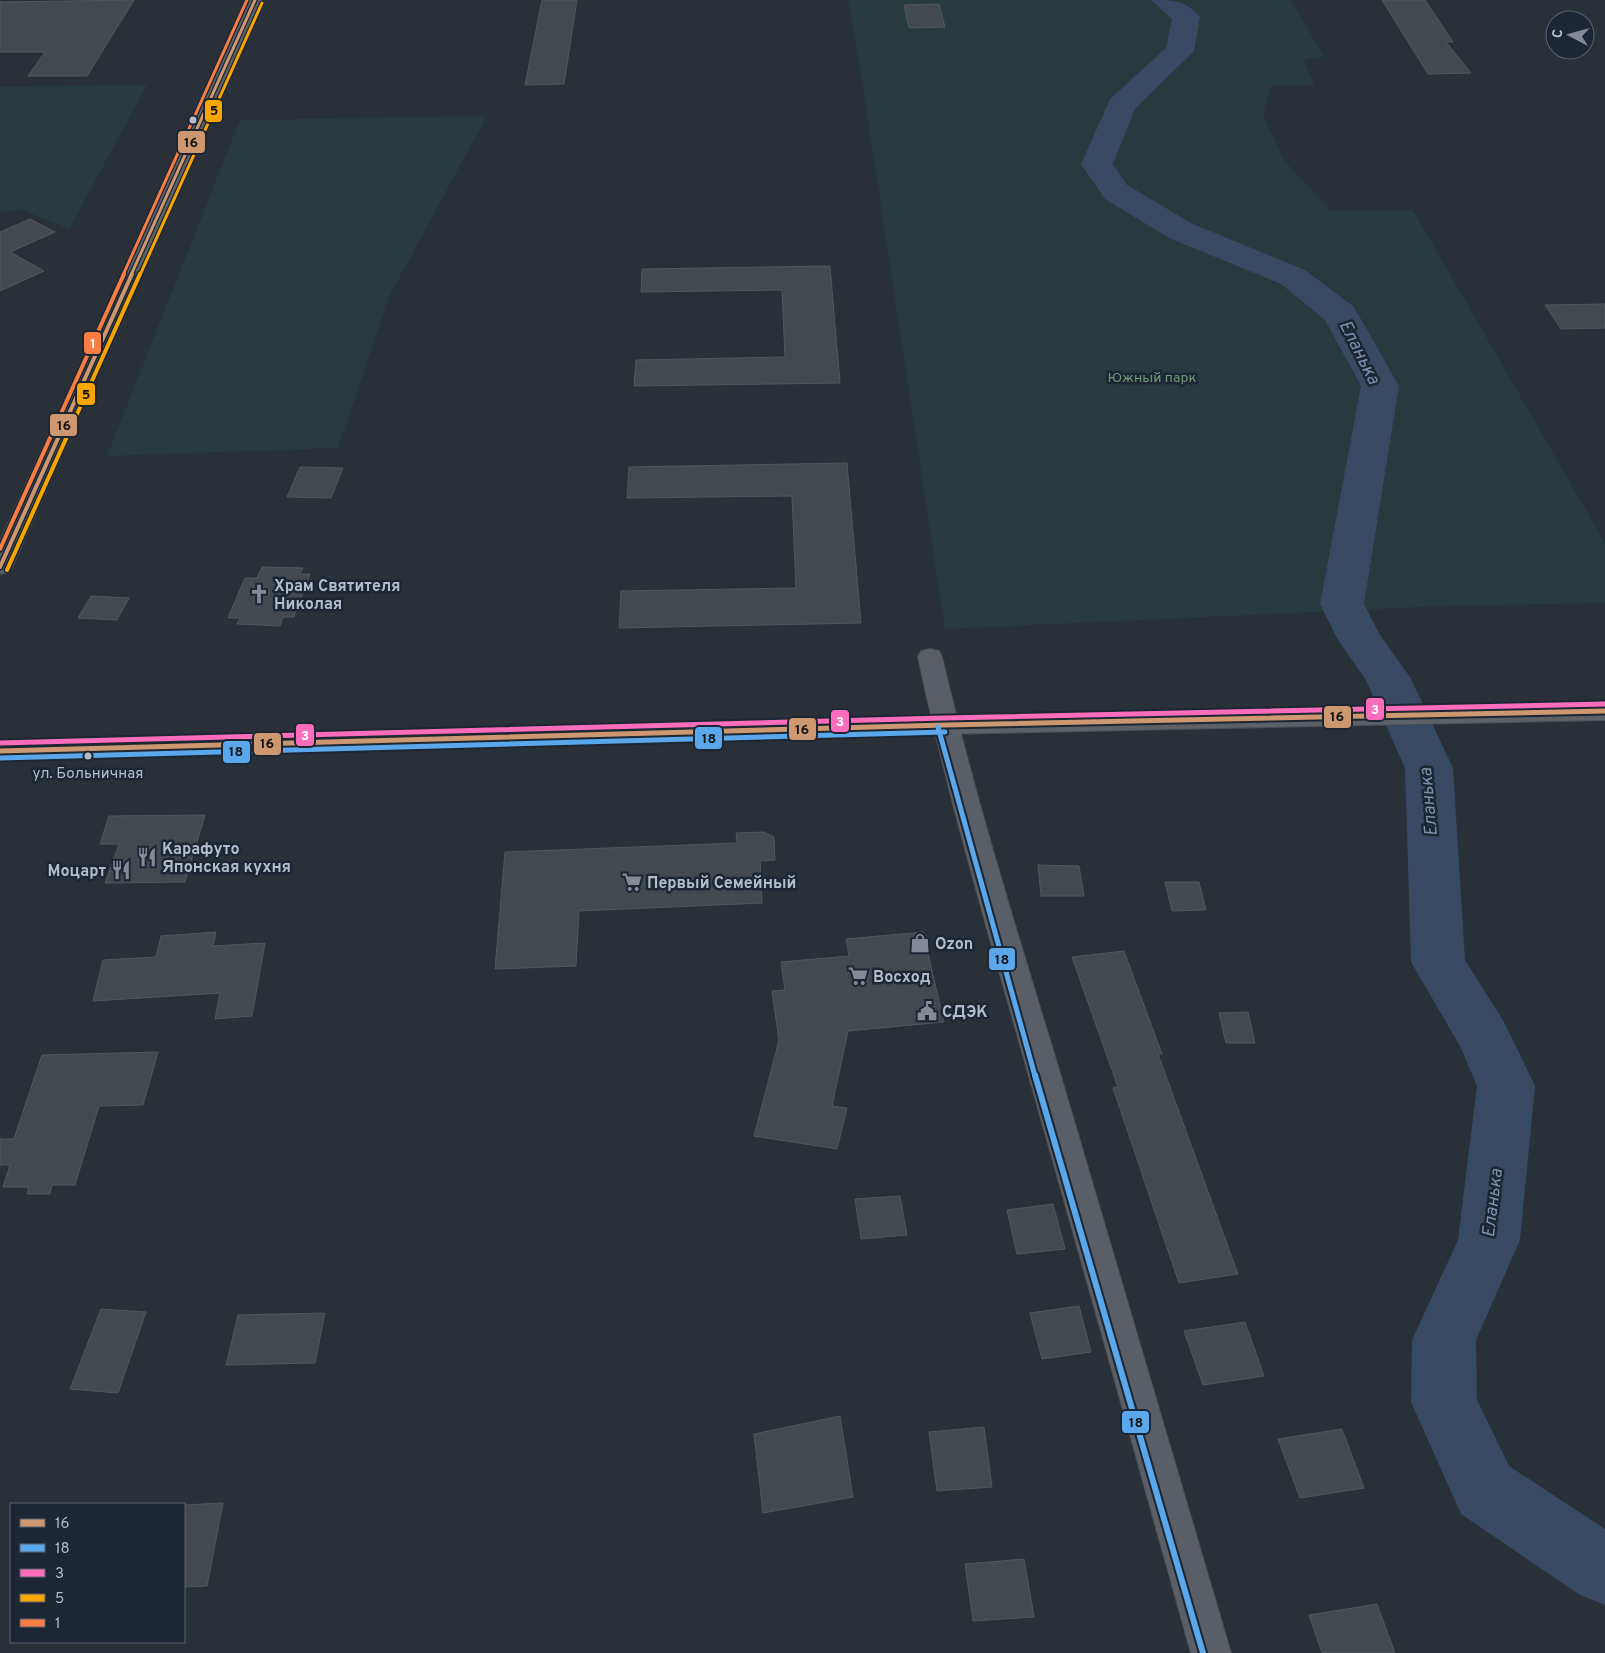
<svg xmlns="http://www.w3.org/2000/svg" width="1605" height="1653" viewBox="0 0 1605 1653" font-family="Overpass,sans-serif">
<rect width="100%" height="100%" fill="#2a3038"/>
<path fill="#273a3e" d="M 848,0 L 1291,0 L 1324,57 L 1304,60 L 1315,86 L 1271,85 L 1263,116 L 1284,160 L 1331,211 L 1413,210 L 1605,543 L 1605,603 L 1445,606 L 945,629 L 862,81 Z
M 147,85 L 69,229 L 20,209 L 0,213 L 0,87 Z
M 487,116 L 390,295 L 338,448 L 107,456 L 240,120 Z"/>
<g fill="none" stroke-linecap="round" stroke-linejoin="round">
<path fill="#384963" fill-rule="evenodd" d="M 1151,0 C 1173,0 1186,0 1200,17 L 1194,51 L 1135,109 L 1113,164 L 1127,185 L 1193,224 L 1305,270 L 1353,306 L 1358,314 L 1399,386 L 1364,604 L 1380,635 L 1410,677 L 1453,768 L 1465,960 L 1504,1022 L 1535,1086 L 1520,1240 L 1476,1340 L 1477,1400 L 1509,1466 L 1605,1529 L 1605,1605 L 1580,1595 L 1461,1514 L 1411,1402 L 1412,1340 L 1458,1240 L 1477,1086 L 1460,1046 L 1411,962 L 1405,768 L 1366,680 L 1338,640 L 1320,604 L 1361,386 L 1325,320 L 1281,284 L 1169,238 L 1105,199 L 1081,164 L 1110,99 L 1166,48 L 1172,19 Z"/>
</g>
<path fill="#444950" stroke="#52575f" d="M 134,0 L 87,76 L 28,76 L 45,52 L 0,52 L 0,2 Z
M 542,0 L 577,0 L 564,84 L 525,85 Z
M 1382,0 L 1425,0 L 1453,42 L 1446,42 L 1471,73 L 1428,74 Z
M 939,4 L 945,27 L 909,28 L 904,5 Z
M 30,219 L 55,232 L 10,252 L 44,271 L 0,291 L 0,232 Z
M 830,266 L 840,383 L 634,386 L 636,360 L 785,357 L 782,290 L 641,292 L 642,269 Z
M 1605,304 L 1605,328 L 1561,329 L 1545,305 Z
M 847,463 L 861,623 L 619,628 L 621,591 L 796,588 L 792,496 L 627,498 L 629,467 Z
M 300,467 L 343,468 L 331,498 L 287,497 Z
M 262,567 L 303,568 L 300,574 L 310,574 L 294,617 L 283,617 L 280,626 L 237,624 L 240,618 L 228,618 L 245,578 L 257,578 Z
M 91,596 L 129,598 L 117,620 L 78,618 Z
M 205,815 L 185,882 L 105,883 L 119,844 L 100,844 L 109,816 Z
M 764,832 L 774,837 L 775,860 L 760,861 L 762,903 L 579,911 L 576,966 L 495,969 L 505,852 L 737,843 L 736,833 Z
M 1038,865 L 1079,866 L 1084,896 L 1041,896 Z
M 1165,882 L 1199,882 L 1206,910 L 1172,911 Z
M 216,932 L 213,946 L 265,943 L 252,1016 L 215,1019 L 220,993 L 93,1001 L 103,960 L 156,957 L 161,936 Z
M 923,932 L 944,1022 L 848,1031 L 832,1106 L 847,1108 L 837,1149 L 754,1136 L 779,1040 L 772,991 L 785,990 L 781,962 L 849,956 L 846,939 Z
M 1124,951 L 1162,1054 L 1158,1054 L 1238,1274 L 1179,1283 L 1113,1088 L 1118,1087 L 1072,957 Z
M 1248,1012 L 1255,1043 L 1226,1043 L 1219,1013 Z
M 158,1052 L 143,1105 L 99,1106 L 75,1185 L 52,1185 L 50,1194 L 27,1194 L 29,1187 L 3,1187 L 10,1165 L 0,1165 L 0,1139 L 14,1139 L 42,1055 Z
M 900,1196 L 907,1235 L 861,1239 L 855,1199 Z
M 1053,1204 L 1065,1249 L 1017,1254 L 1007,1210 Z
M 1079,1306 L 1091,1352 L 1042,1359 L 1030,1313 Z
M 101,1309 L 146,1312 L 118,1393 L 70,1389 Z
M 325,1313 L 315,1363 L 226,1365 L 238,1315 Z
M 1245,1322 L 1264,1376 L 1203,1385 L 1184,1331 Z
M 840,1416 L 853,1497 L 763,1513 L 754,1434 Z
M 984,1427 L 992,1487 L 937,1491 L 929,1432 Z
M 1342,1429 L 1364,1488 L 1300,1498 L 1278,1439 Z
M 223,1503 L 207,1586 L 184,1587 L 184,1505 Z
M 1024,1559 L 1034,1617 L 973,1621 L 965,1564 Z
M 1377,1604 L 1395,1653 L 1322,1653 L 1309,1615 Z"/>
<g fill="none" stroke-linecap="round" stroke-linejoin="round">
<defs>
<path id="minor" d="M 930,649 L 939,651 L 942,657 C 975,798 1018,935 1060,1073 C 1117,1266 1174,1460 1231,1653 L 1191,1653 C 1137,1460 1083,1266 1028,1073 C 989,935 948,798 918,657 L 921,651 Z"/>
<path id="major" d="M 248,0 L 262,0 L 12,567 L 8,572 L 0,574 L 0,541 Z
M 1605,702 L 1605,720 L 945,734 L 0,760 L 0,742 L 945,716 Z"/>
</defs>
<use href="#minor" stroke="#484c53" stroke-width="2"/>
<use href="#major" stroke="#484c55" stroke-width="2"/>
<use href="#minor" fill="#5a5e66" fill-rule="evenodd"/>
<use href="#major" fill="#5c6168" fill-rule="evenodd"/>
<defs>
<path id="bus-1-far2" d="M 131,275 L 255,0"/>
<path id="bus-1-far1" d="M 0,567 L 132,274"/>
<path id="bus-1" d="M 0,751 L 945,725 L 1605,711"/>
<path id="bus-2-far1" d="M 938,727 L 1035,1076
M 0,758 L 945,732"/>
<path id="bus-2" d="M 1035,1075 L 1203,1653"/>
<path id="bus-3" d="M 0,743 L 945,718 L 1605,704"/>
<path id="bus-4-far1" d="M 140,275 L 262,3"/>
<path id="bus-4" d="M 7,570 L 140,274"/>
<path id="bus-5-far1" d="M 123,275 L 247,0"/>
<path id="bus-5" d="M 0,549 L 124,274"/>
</defs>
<use href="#bus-1-far2" stroke="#1d2633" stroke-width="5.5"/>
<use href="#bus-1-far1" stroke="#1d2633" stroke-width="7"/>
<use href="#bus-1" stroke="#1d2633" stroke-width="9"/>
<use href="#bus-2-far1" stroke="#1d2633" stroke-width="9"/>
<use href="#bus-2" stroke="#1d2633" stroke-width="10"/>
<use href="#bus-3" stroke="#1d2633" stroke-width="9"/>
<use href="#bus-4-far1" stroke="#1d2633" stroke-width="5.5"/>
<use href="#bus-4" stroke="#1d2633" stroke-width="7"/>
<use href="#bus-5-far1" stroke="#1d2633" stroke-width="5.5"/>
<use href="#bus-5" stroke="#1d2633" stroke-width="7"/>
<use href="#bus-1-far2" stroke="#cd976f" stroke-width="3"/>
<use href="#bus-1-far1" stroke="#cd976f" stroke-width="4"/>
<use href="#bus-1" stroke="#cd976f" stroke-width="5"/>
<use href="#bus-2-far1" stroke="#5aa8eb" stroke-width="5"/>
<use href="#bus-2" stroke="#5aa8eb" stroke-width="6"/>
<use href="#bus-3" stroke="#fb6dba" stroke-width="5"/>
<use href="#bus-4-far1" stroke="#f7a600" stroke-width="3"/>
<use href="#bus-4" stroke="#f7a600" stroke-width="4"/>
<use href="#bus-5-far1" stroke="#f77d43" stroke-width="3"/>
<use href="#bus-5" stroke="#f77d43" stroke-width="4"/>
</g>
<defs>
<symbol id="church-bare" viewBox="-9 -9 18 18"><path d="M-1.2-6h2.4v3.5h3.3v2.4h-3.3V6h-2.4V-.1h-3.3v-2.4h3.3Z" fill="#848b96" stroke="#1d2633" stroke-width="2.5" paint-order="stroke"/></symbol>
<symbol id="restaurant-bare" viewBox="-9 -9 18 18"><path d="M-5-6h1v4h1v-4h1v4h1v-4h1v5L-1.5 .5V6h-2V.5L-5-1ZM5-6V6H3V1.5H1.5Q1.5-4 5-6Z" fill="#848b96" stroke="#1d2633" stroke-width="2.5" paint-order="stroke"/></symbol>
<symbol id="supermarket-bare" viewBox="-9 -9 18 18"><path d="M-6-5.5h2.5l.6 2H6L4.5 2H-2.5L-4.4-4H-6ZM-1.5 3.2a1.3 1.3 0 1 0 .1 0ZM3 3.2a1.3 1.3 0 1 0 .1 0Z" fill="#848b96" stroke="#1d2633" stroke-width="2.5" paint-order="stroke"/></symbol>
<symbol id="shop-bare" viewBox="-9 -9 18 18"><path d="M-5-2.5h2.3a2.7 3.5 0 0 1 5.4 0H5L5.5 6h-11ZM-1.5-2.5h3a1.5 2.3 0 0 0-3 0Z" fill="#848b96" stroke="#1d2633" stroke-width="2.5" paint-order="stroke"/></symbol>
<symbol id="civic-bare" viewBox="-9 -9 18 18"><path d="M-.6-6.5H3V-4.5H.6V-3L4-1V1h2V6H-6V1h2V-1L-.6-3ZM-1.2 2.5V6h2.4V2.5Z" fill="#848b96" stroke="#1d2633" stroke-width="2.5" paint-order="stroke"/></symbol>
</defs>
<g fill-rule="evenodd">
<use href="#church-bare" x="245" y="580" width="28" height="28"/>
<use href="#restaurant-bare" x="133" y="843" width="28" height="28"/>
<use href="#restaurant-bare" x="107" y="856" width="28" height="28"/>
<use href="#supermarket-bare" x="618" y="868" width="28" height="28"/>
<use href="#shop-bare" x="906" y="929" width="28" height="28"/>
<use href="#supermarket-bare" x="844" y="962" width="28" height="28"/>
<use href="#civic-bare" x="913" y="997" width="28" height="28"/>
</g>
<g fill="#b4bcc9" stroke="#1d2633" stroke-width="2">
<circle cx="193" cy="120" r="4.5"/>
<circle cx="88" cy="756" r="4.5"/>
</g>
<g text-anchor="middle" stroke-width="5" stroke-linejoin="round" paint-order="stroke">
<g font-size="14" fill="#6b9a76" stroke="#1d2633">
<text x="1152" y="382">Южный парк</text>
</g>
<g font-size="15" fill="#b4bcc9" stroke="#1d2633">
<text x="88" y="778">ул. Больничная</text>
</g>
<g font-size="16" font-weight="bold" fill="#b4bcc9" stroke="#1d2633" text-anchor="start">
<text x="274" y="591">Храм Святителя<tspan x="274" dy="18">Николая</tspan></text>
<text x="162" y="854">Карафуто<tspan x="162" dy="18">Японская кухня</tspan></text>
<text x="106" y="876" text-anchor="end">Моцарт</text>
<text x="647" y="888">Первый Семейный</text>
<text x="935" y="949">Ozon</text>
<text x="873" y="982">Восход</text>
<text x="942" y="1017">СДЭК</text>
</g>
<g font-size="18" font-style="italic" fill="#7c92b1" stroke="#1d2633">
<text transform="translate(1360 352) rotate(63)" y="6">Еланька</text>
<text transform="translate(1428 802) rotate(-95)" y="6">Еланька</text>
<text transform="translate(1492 1203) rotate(-83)" y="6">Еланька</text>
</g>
</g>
<g stroke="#1d2633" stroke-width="2">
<rect x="204" y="99" width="19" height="24" rx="5" fill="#f7a600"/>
<rect x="177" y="130" width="29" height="24" rx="5" fill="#cd976f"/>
<rect x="83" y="331" width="19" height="24" rx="5" fill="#f77d43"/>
<rect x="76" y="382" width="20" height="24" rx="5" fill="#f7a600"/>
<rect x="49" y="413" width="29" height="24" rx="5" fill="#cd976f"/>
<rect x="1365" y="697" width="20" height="24" rx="5" fill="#fb6dba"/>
<rect x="1323" y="705" width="29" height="24" rx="5" fill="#cd976f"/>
<rect x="830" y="709" width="20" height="24" rx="5" fill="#fb6dba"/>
<rect x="788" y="717" width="29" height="24" rx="5" fill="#cd976f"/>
<rect x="295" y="723" width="20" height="24" rx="5" fill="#fb6dba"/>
<rect x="694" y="726" width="29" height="24" rx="5" fill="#5aa8eb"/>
<rect x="253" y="732" width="29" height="24" rx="5" fill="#cd976f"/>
<rect x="222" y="740" width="29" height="24" rx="5" fill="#5aa8eb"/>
<rect x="988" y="947" width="28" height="24" rx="5" fill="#5aa8eb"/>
<rect x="1121" y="1410" width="29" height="24" rx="5" fill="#5aa8eb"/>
</g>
<g font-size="14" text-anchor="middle" font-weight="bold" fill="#fff">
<text x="93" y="348">1</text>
<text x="1375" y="714">3</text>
<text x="840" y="726">3</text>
<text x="305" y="740">3</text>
</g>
<g font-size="14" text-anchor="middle" font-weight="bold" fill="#111">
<text x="214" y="115">5</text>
<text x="191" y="147">16</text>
<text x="86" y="399">5</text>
<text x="64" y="430">16</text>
<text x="1337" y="721">16</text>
<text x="802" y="734">16</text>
<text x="709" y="743">18</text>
<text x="267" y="748">16</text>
<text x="236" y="756">18</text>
<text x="1002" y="964">18</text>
<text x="1136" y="1427">18</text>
</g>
<rect x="10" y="1503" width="175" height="140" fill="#1d2633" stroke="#59626f"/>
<rect x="20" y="1519" width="25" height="8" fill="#cd976f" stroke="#59626f"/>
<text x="55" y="1528" font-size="15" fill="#b4bcc9">16</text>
<rect x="20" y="1544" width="25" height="8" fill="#5aa8eb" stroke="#59626f"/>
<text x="55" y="1553" font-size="15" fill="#b4bcc9">18</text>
<rect x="20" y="1569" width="25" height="8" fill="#fb6dba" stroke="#59626f"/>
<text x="55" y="1578" font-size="15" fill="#b4bcc9">3</text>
<rect x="20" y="1594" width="25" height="8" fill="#f7a600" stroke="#59626f"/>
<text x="55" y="1603" font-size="15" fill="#b4bcc9">5</text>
<rect x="20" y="1619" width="25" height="8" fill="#f77d43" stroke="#59626f"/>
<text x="55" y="1628" font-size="15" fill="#b4bcc9">1</text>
<g transform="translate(1570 35) rotate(276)"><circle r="24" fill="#1d2633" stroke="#59626f"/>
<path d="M0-4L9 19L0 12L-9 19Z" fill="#848b96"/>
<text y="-8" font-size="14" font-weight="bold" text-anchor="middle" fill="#b4bcc9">С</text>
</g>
</svg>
